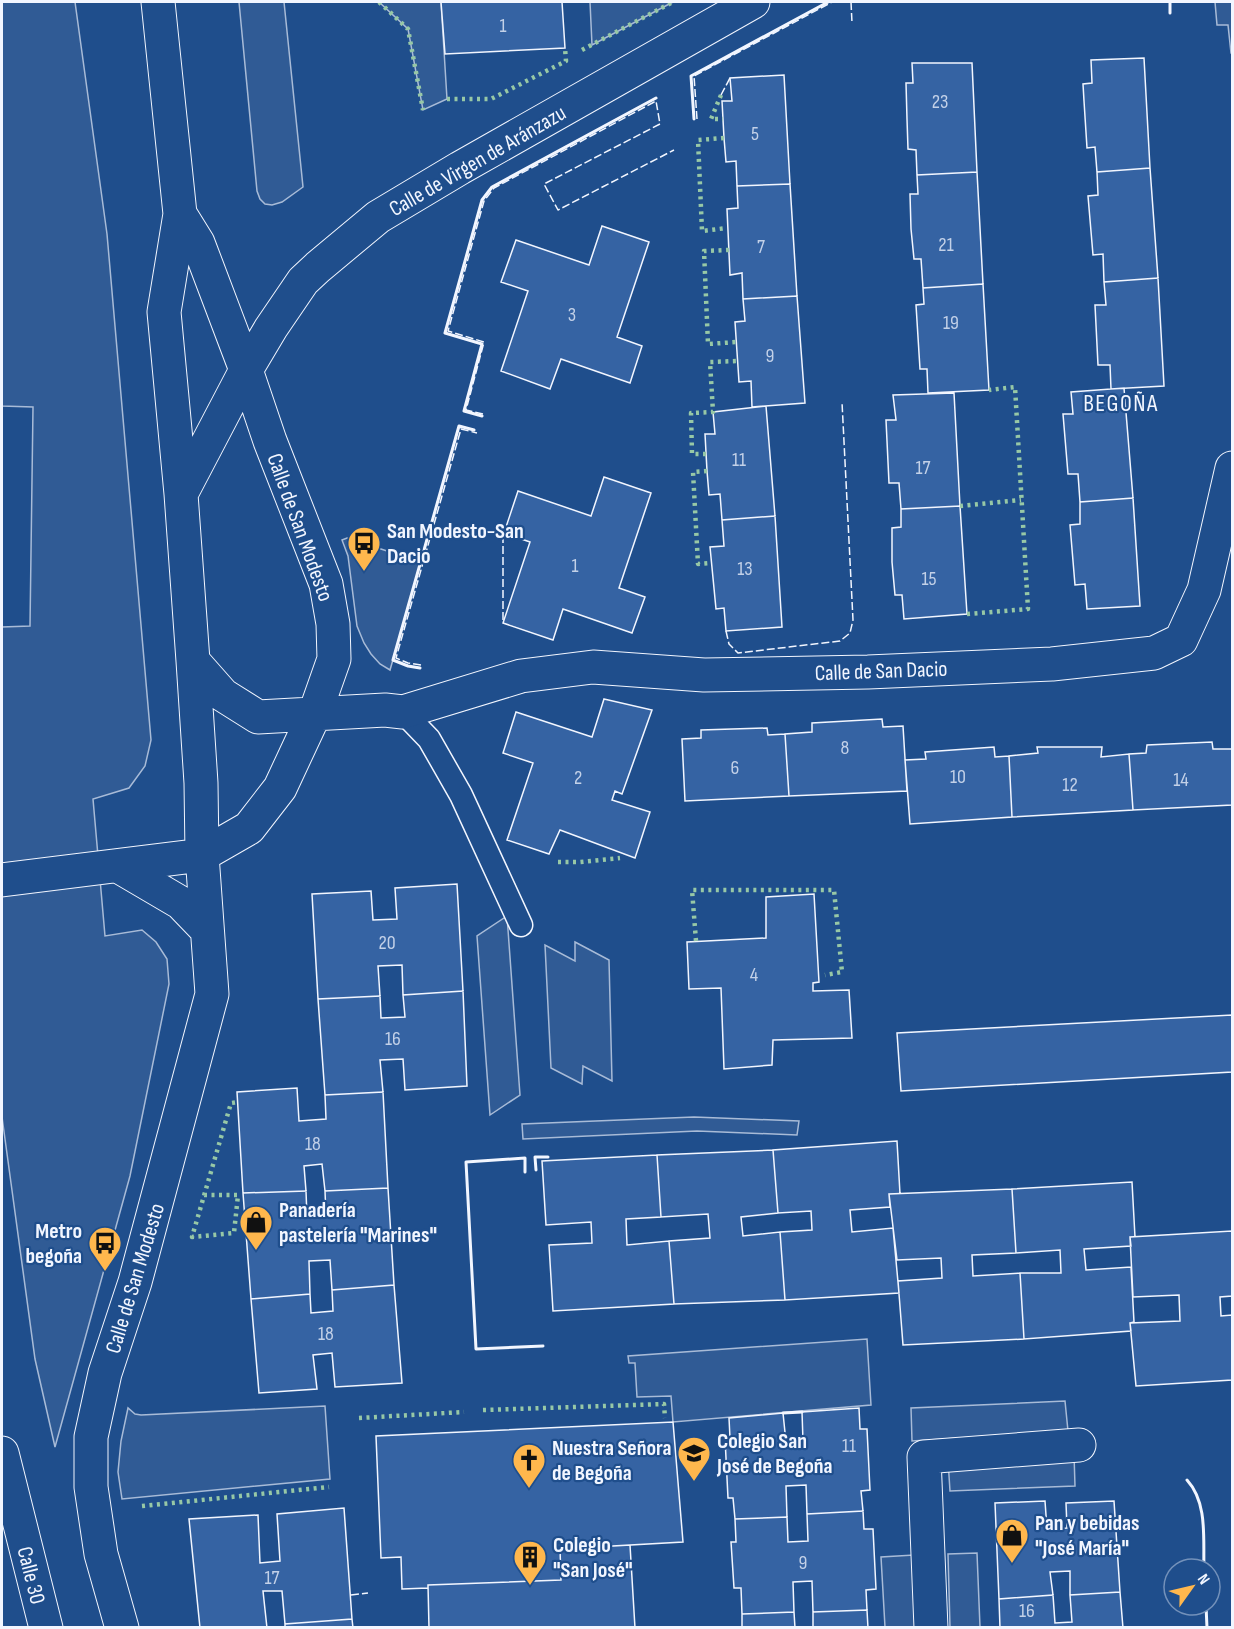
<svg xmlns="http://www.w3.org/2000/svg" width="1234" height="1629" viewBox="0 0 1234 1629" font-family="'Sofia Sans Condensed',sans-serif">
<rect width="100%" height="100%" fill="#1f4e8c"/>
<path fill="#305b95" stroke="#a8bbd7" stroke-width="1.5" d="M 2,2 L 75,2 L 107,234 L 151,740 L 145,766 L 129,788 L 93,799 L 105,936 L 142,930 L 156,942 L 167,959 L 169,984 L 130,1176 L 55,1447 L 35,1359 L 2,1117 L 2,627 L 30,626 L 33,407 L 2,406 Z
M 239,2 L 284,2 L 303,187 L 282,202 L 272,205 L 265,204 L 260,199 L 257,191 Z
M 379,2 L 441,2 L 447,99 L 423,110 L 408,29 Z
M 590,2 L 673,2 L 592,45 Z
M 1215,2 L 1232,2 L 1232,53 L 1231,53 L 1228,25 L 1217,25 Z
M 347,538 L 421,562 L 390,670 L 380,664 L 371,654 L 364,643 L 357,626 L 348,556 L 342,540 Z
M 507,916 L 520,1095 L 490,1115 L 477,936 Z
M 575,942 L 609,960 L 612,1081 L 583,1066 L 582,1084 L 551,1068 L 545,945 L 575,961 Z
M 694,1117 L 799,1121 L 797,1135 L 697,1131 L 523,1139 L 522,1124 Z
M 867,1339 L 871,1405 L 673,1422 L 671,1396 L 637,1397 L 635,1363 L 629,1363 L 628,1356 Z
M 1065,1401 L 1068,1431 L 912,1441 L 911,1408 Z
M 325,1406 L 330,1479 L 122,1499 L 118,1472 L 121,1441 L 128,1408 L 135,1414 L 141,1415 Z
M 1074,1454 L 1075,1486 L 950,1491 L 948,1460 Z
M 977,1553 L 980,1627 L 950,1627 L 948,1554 Z
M 914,1555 L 917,1627 L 885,1627 L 881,1557 Z"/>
<path fill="#3563a3" stroke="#f2f6ff" stroke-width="1.5" d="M 441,2 L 562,2 L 565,48 L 445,54 Z
M 1144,58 L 1150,168 L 1097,172 L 1095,147 L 1087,148 L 1084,101 L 1083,84 L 1092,83 L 1091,60 Z
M 912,63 L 972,63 L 977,172 L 917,175 L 916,150 L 908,149 L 907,119 L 906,83 L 913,83 Z
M 784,75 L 790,184 L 737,186 L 736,161 L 726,162 L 724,138 L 722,101 L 732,101 L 730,78 Z
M 1150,168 L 1158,278 L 1104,282 L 1103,254 L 1093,255 L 1088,196 L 1098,195 L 1097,172 Z
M 977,172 L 983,284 L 923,288 L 921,259 L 914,259 L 911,229 L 910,194 L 918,194 L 917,175 Z
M 790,184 L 797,296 L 743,299 L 742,273 L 730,275 L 727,209 L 738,208 L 737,186 Z
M 602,226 L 649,242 L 617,337 L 642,346 L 630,383 L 561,359 L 550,389 L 501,371 L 528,291 L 501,282 L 516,240 L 589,265 Z
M 1158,278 L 1164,386 L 1111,389 L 1110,365 L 1098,365 L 1095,305 L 1106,305 L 1104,282 Z
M 983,284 L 989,390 L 928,393 L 927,369 L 920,369 L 916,305 L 924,304 L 923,288 Z
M 797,296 L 805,403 L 752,407 L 751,381 L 739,382 L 735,322 L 745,321 L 743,299 Z
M 1124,388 L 1133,498 L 1080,502 L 1078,474 L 1068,474 L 1063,414 L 1073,414 L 1071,392 Z
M 954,393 L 960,506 L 901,509 L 899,483 L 889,483 L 886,420 L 896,420 L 893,395 Z
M 766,406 L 775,516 L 722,520 L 720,494 L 709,495 L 707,471 L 705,434 L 715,434 L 713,412 Z
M 604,477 L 651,493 L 619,588 L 645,597 L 632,633 L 563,609 L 553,640 L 503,623 L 530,542 L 504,533 L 518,491 L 591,516 Z
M 1133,498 L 1140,606 L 1087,609 L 1085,584 L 1075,585 L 1070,525 L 1080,524 L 1080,502 Z
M 960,506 L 967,614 L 904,619 L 902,595 L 895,595 L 892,562 L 892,528 L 901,527 L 901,509 Z
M 775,516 L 782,627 L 726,631 L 724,608 L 716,609 L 710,547 L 724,546 L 722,520 Z
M 604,699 L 652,710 L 622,794 L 615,791 L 612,800 L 650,812 L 635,858 L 560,830 L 549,854 L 507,840 L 533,763 L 503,753 L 516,712 L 592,737 Z
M 882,719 L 883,727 L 903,726 L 907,791 L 789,796 L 785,734 L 812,732 L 812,723 Z
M 767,728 L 768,735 L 785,734 L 789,796 L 685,801 L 682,739 L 701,738 L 701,730 Z
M 1212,742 L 1213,749 L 1232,749 L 1232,805 L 1133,810 L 1129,754 L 1146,753 L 1147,745 Z
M 994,747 L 995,757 L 1009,756 L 1012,817 L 910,824 L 905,760 L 926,759 L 925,752 Z
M 1037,747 L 1102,747 L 1101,757 L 1129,754 L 1133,810 L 1012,817 L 1009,756 L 1038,753 Z
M 457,884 L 463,991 L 403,995 L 402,965 L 378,966 L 380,996 L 318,999 L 312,894 L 371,891 L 373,920 L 397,919 L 395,888 Z
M 814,894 L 819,982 L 813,983 L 813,991 L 849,990 L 852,1038 L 773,1040 L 772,1065 L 724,1069 L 721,988 L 689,989 L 687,942 L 766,938 L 766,897 Z
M 463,991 L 467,1086 L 405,1090 L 403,1059 L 380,1060 L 383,1092 L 325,1095 L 318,999 L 380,996 L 381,1018 L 405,1017 L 403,995 Z
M 1232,1015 L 1232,1072 L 901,1091 L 897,1033 Z
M 297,1088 L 299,1121 L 326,1119 L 325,1095 L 383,1092 L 388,1188 L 325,1191 L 322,1164 L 304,1166 L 306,1191 L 243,1193 L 237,1092 Z
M 897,1141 L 900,1194 L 889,1194 L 890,1207 L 850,1210 L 852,1232 L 893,1228 L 899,1293 L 785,1300 L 780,1232 L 812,1230 L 811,1211 L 778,1213 L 773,1150 Z
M 773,1150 L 778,1213 L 741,1217 L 743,1236 L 780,1232 L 785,1300 L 674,1304 L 669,1241 L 710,1238 L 708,1214 L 661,1217 L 657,1155 Z
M 657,1155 L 661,1217 L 626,1219 L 627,1245 L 669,1241 L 674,1304 L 553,1311 L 549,1245 L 592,1243 L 591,1222 L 546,1225 L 542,1161 Z
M 1132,1182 L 1135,1237 L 1130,1237 L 1131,1246 L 1084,1249 L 1086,1270 L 1131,1267 L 1134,1322 L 1130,1323 L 1131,1331 L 1024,1339 L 1020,1273 L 1061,1273 L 1060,1250 L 1016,1253 L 1012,1189 Z
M 388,1188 L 394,1285 L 332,1290 L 330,1260 L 309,1261 L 310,1294 L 251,1299 L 243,1193 L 306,1191 L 307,1217 L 326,1216 L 325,1191 Z
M 1012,1189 L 1016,1253 L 972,1255 L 973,1276 L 1020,1273 L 1024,1339 L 903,1345 L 898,1281 L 942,1278 L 941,1258 L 897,1260 L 889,1194 Z
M 1232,1231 L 1232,1296 L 1220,1297 L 1221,1316 L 1232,1315 L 1232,1380 L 1136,1386 L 1130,1323 L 1180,1321 L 1179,1295 L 1133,1297 L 1130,1237 Z
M 394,1285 L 402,1383 L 335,1387 L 332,1353 L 313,1355 L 317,1389 L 259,1393 L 251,1299 L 310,1294 L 311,1313 L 333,1311 L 332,1290 Z
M 859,1408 L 860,1429 L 867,1429 L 870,1490 L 861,1491 L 863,1511 L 807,1514 L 806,1485 L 786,1486 L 787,1517 L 735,1519 L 733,1498 L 728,1498 L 725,1438 L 730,1438 L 729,1418 L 783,1413 L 786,1442 L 803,1441 L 802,1412 Z
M 673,1422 L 683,1542 L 560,1549 L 561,1580 L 428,1585 L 428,1588 L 402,1589 L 401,1557 L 381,1558 L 376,1436 Z
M 1045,1501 L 1047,1529 L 1067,1528 L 1066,1503 L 1114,1501 L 1120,1592 L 1070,1595 L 1070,1571 L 1050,1572 L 1053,1595 L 999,1599 L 995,1503 Z
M 344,1508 L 352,1619 L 285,1624 L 282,1591 L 263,1591 L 267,1628 L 200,1628 L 189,1519 L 258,1515 L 260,1563 L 280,1561 L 277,1514 Z
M 863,1511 L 864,1529 L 873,1529 L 876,1589 L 866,1590 L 867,1610 L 813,1612 L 812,1581 L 793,1582 L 794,1612 L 742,1614 L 741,1588 L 734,1588 L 731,1542 L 736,1542 L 735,1519 L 787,1517 L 788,1542 L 808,1541 L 807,1514 Z
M 630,1545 L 635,1628 L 429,1628 L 428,1585 L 561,1580 L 560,1549 Z
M 1120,1592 L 1123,1628 L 1000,1628 L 999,1599 L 1053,1595 L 1055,1623 L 1072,1622 L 1070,1595 Z
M 867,1610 L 868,1628 L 813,1628 L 813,1612 Z
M 794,1612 L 795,1628 L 742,1628 L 742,1614 Z
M 352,1619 L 353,1628 L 285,1628 L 285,1624 Z"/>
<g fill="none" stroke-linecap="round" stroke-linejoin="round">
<defs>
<path id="service" d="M 403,712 L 429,739 L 461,795 L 521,925"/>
<path id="minor" d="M 181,494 L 246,370 L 271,328 L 303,281 L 318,267 L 378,217 L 460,168 L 753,2
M 193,661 L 223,695 L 258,717 L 385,710 L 403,712 L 521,676 L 593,667 L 704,675 L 868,672 L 1052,664 L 1154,653 L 1181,640 L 1204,590 L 1232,468
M 118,866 L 181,903 L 207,930
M 2,880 L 202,855 L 249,828 L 280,788 L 315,713 L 334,659 L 333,624 L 326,584 L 270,441 L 246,370 L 198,243 L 180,214
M 122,1628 L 101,1554 L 91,1487 L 91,1437 L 105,1373 L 135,1282 L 212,994 L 202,855 L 201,783 L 193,661 L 181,494 L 164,312 L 180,214 L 158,2
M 931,1628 L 924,1457 L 1079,1445"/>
<path id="motorway" d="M 2,1453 L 46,1628"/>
</defs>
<use href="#service" stroke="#f2f6ff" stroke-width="25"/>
<use href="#minor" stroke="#f2f6ff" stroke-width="35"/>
<use href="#motorway" stroke="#f2f6ff" stroke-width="35"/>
<use href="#service" stroke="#1f4e8c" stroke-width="22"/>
<use href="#minor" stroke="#1f4e8c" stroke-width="33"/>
<use href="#motorway" stroke="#1f4e8c" stroke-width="33"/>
<path stroke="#97c8a6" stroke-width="4.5" stroke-dasharray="3 4.5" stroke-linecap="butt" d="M 379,2 L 408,29 L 423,110
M 582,50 L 673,2
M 721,95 L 711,119 L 723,119
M 447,99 L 491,99 L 566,61 L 565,48
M 724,138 L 698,140 L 702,231 L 727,228
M 729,250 L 704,251 L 708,344 L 737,342
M 706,454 L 692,454 L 691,413 L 713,412 L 710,362 L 738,361
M 707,471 L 693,472 L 698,564 L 711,563
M 960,506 L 1021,500
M 967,614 L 1028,609 L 1015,387 L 989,390
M 558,862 L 580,862 L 620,858
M 696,941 L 692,890 L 834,890 L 842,972 L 825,975
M 204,1195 L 238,1195 L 234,1233 L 192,1237 L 231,1103 L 238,1102
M 483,1410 L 664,1404 L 665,1418
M 359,1418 L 464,1412
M 142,1506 L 329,1487"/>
<path stroke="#f2f6ff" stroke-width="1.5" stroke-dasharray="8 3" stroke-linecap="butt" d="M 851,2 L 852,23
M 721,95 L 730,78
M 697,119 L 694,76 L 832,2
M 483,414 L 466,410 L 484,342 L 448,331 L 484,201 L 494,188 L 656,101 L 660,124 L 544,184 L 558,210 L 674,150
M 503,535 L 503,623
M 726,631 L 729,644 L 738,653 L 840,641 L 850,633 L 853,620 L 842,402
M 421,665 L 408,663 L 396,658 L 461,429 L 477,433
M 351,1595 L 368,1593"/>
<path stroke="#f2f6ff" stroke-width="3" d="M 1170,2 L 1170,13
M 694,119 L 691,76 L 828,2
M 482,416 L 464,411 L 482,344 L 445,333 L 482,200 L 492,187 L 656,98
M 420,668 L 408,666 L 393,660 L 459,426 L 474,430
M 536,1170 L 535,1157 L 548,1157
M 525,1172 L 525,1158 L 466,1162 L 476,1349 L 543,1346
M 783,1413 L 802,1412
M 1187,1480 C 1208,1503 1203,1539 1204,1569
M 1206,1605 L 1207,1628"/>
</g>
<defs>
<symbol id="bus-pin" viewBox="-11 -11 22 30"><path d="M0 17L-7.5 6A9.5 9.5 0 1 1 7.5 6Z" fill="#ffb74d" stroke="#1f4e8c"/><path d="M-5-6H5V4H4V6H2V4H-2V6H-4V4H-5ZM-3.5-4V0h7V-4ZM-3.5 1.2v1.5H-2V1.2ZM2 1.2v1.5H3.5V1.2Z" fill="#111"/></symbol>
<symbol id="shop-pin" viewBox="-11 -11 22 30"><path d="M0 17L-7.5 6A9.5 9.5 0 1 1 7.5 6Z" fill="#ffb74d" stroke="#1f4e8c"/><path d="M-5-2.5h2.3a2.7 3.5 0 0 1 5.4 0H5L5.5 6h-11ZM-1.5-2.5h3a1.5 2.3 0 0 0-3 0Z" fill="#111"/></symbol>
<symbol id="school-pin" viewBox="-11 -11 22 30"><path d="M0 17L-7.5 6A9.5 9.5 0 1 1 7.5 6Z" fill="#ffb74d" stroke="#1f4e8c"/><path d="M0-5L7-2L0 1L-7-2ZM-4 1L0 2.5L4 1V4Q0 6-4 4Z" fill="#111"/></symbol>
<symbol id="church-pin" viewBox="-11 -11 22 30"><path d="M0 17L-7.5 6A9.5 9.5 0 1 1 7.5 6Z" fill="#ffb74d" stroke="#1f4e8c"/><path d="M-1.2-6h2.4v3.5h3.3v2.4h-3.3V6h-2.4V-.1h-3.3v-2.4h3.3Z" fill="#111"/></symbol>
<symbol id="building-pin" viewBox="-11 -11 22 30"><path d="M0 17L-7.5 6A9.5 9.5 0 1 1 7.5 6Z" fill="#ffb74d" stroke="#1f4e8c"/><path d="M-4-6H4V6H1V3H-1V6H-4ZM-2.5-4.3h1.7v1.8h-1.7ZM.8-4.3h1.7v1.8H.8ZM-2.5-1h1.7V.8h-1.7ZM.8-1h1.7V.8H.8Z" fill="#111"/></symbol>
</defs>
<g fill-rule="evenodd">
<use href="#bus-pin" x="345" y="524" width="38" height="52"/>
<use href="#shop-pin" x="237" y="1203" width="38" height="52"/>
<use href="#bus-pin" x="86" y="1224" width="38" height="52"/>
<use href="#school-pin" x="675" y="1434" width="38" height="52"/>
<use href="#church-pin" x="510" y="1441" width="38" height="52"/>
<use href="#shop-pin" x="993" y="1516" width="38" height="52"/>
<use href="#building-pin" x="511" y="1538" width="38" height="52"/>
</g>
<g text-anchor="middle" stroke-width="4.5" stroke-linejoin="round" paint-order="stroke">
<g font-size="20" fill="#c3d1e8">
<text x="503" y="32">1</text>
<text x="940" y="108">23</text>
<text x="755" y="140">5</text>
<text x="946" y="251">21</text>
<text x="761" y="253">7</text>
<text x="572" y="321">3</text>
<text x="951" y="329">19</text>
<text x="770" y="362">9</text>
<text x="739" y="466">11</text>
<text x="923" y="474">17</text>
<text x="575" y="572">1</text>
<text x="745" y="575">13</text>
<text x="929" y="585">15</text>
<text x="845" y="754">8</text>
<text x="735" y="774">6</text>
<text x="958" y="783">10</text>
<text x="578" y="784">2</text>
<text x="1181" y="786">14</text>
<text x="1070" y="791">12</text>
<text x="387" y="949">20</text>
<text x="754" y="981">4</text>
<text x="393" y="1045">16</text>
<text x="313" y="1150">18</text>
<text x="326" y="1340">18</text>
<text x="849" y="1452">11</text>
<text x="803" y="1569">9</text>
<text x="272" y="1584">17</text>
<text x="1027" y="1617">16</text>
</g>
<g font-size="22" fill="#f2f6ff" stroke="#1f4e8c">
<text transform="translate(477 160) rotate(-30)" y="8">Calle de Virgen de Aránzazu</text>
<text transform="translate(301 527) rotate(70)" y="8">Calle de San Modesto</text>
<text transform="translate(881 670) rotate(-2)" y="8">Calle de San Dacio</text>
<text transform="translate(134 1278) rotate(-73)" y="8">Calle de San Modesto</text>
<text transform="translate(32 1575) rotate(76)" y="8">Calle 30</text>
</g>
<g font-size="22" font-weight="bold" fill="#f2f6ff" stroke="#1f4e8c" text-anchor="start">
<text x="387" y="538">San Modesto-San<tspan x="387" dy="25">Dacio</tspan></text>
<text x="279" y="1217">Panadería<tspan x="279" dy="25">pastelería "Marines"</tspan></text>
<text x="82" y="1238" text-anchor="end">Metro<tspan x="82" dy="25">begoña</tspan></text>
<text x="717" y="1448">Colegio San<tspan x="717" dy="25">José de Begoña</tspan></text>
<text x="552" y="1455">Nuestra Señora<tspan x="552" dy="25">de Begoña</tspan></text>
<text x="1035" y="1530">Pan y bebidas<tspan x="1035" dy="25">"José María"</tspan></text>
<text x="553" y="1552">Colegio<tspan x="553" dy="25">"San José"</tspan></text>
</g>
<g font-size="24" letter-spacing="1.5" fill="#f2f6ff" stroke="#1f4e8c">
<text x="1121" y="411">BEGOÑA</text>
</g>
</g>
<rect width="1234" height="1629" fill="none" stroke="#f2f6ff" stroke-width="6"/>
<g transform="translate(1192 1587) rotate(56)"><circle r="28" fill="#1f4e8c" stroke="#7391ba" stroke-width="1.5"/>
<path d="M0-4.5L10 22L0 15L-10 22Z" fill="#ffb74d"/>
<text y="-9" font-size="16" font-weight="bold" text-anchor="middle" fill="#f2f6ff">N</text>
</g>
</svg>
